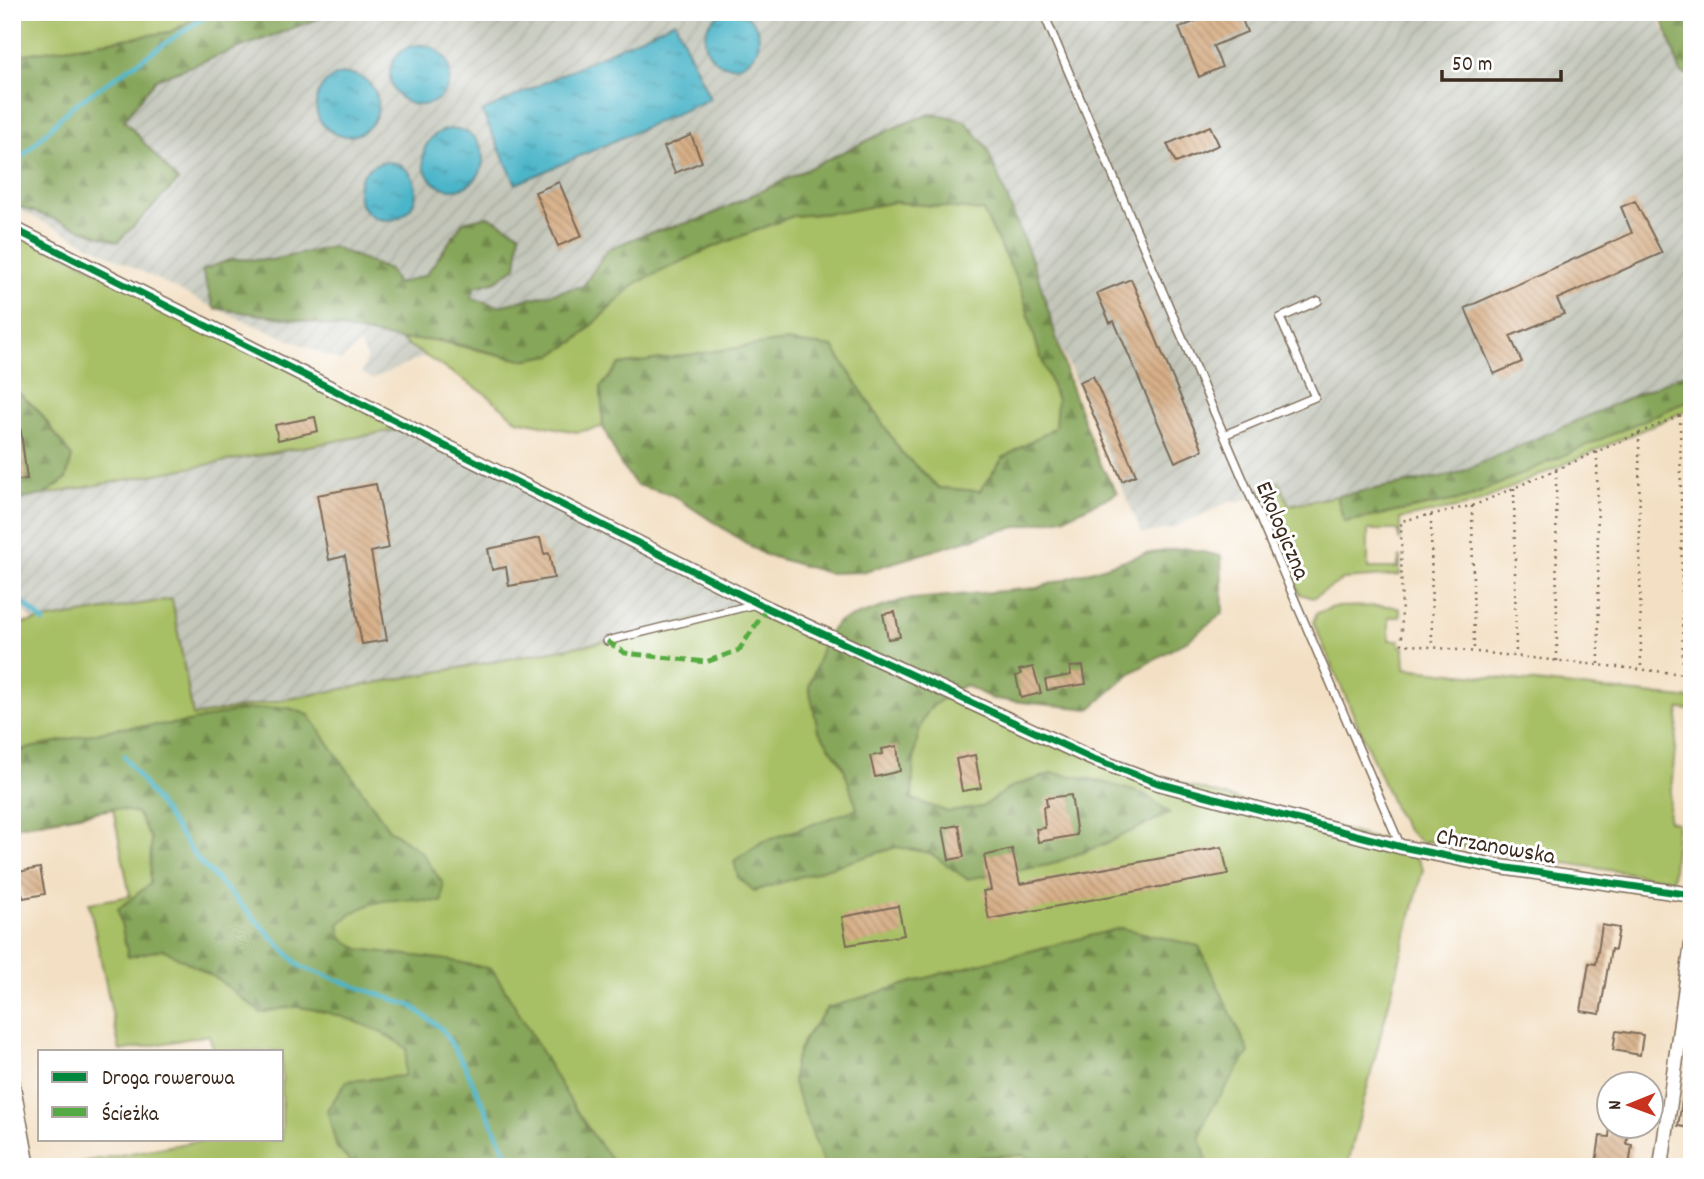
<svg xmlns="http://www.w3.org/2000/svg" width="1704" height="1179" viewBox="0 0 1704 1179" font-family="Dekko,sans-serif">
<defs>
<pattern id="industrial-furrows" width="10" height="10" patternUnits="userSpaceOnUse" patternTransform="scale(1.75)"><rect width="10" height="10" fill="#c3c6b9"/><path d="M-1 1l2-2M0 10L10 0M9 11l2-2" fill="none" stroke="#a8aa9f"/></pattern>
<pattern id="forest-firs" width="22" height="20" patternUnits="userSpaceOnUse" patternTransform="scale(1.75)"><rect width="22" height="20" fill="#86a65a"/><path d="M5 1l3.5 6h-7zM16 11l3.5 6h-7z" fill="#6f874a"/></pattern>
<pattern id="water-ripples" width="26" height="14" patternUnits="userSpaceOnUse" patternTransform="scale(1.75)"><rect width="26" height="14" fill="#4bb5c9"/><path d="M2 4q2-2 4 0t4 0M15 11q2-2 4 0t4 0" fill="none" stroke="#4093a3"/></pattern>
<pattern id="building-back-hatch" width="6" height="6" patternUnits="userSpaceOnUse" patternTransform="scale(1.75)"><rect width="6" height="6" fill="#d7af87"/><path d="M-1 5l2 2M0 0l6 6M5-1l2 2" fill="none" stroke="#b08f6e"/></pattern>
</defs>
<rect width="100%" height="100%" fill="#fff"/>
<filter id="ink" filterUnits="userSpaceOnUse"><feTurbulence type="fractalNoise" baseFrequency=".0143" numOctaves="2"/><feDisplacementMap in="SourceGraphic" scale="14" xChannelSelector="R" yChannelSelector="G"/><feConvolveMatrix kernelMatrix="1 2 1 2 8 2 1 2 1" color-interpolation-filters="sRGB"/></filter>
<filter id="wash" filterUnits="userSpaceOnUse"><feTurbulence type="fractalNoise" baseFrequency=".00686" numOctaves="4" result="noise"/><feDisplacementMap in="SourceGraphic" scale="28" xChannelSelector="R" yChannelSelector="G"/><feGaussianBlur stdDeviation="1.57" result="paint"/><feColorMatrix in="noise" values="0 0 0 0 0 0 0 0 0 0 0 0 0 0 0 0 0 1.4 0 .05"/><feComposite in="paint" operator="in"/></filter>
<g filter="url(#wash)">
<rect width="100%" height="100%" fill="#f3e0c4"/>
<path fill="url(#industrial-furrows)" d="M 336,12 L 1655,12 L 1692,91 L 1692,370 L 1456,474 L 1289,505 L 1278,481 L 1260,488 L 1256,495 L 1238,503 L 1233,500 L 1173,528 L 1142,534 L 964,125 L 372,379 L 362,373 L 367,357 L 359,345 L 340,361 L 214,308 L 12,206 L 12,185 L 91,103 Z
M 412,427 L 758,603 L 607,641 L 193,716 L 172,599 L 34,621 L 12,600 L 12,501 Z"/>
<path fill="#a8c065" stroke="#727542" stroke-width="2" d="M 12,12 L 205,12 L 170,32 L 12,56 Z
M 894,202 L 983,211 L 1021,288 L 1038,349 L 1057,400 L 1056,427 L 1003,458 L 980,491 L 939,488 L 901,452 L 833,347 L 619,365 L 601,387 L 603,427 L 576,432 L 517,420 L 486,394 L 400,340 L 433,340 L 522,360 L 575,342 L 636,283 L 708,249 L 793,216 L 843,212 Z
M 12,228 L 412,427 L 43,495 L 66,479 L 72,457 L 38,410 L 12,387 Z
M 1692,399 L 1692,408 L 1474,504 L 1400,519 L 1400,541 L 1397,530 L 1368,530 L 1368,568 L 1397,568 L 1400,556 L 1400,575 L 1344,579 L 1313,598 L 1300,594 L 1256,495 L 1260,488 L 1279,481 L 1289,505 L 1337,496 L 1345,522 L 1467,498 Z
M 172,599 L 193,716 L 607,641 L 758,603 L 1091,758 L 1412,849 L 1423,869 L 1347,1167 L 54,1167 L 209,1139 L 282,1139 L 282,1051 L 214,1051 L 209,1035 L 120,1051 L 89,903 L 130,896 L 113,809 L 12,827 L 12,625 Z
M 1391,606 L 1400,609 L 1400,617 L 1389,617 L 1389,640 L 1400,640 L 1400,646 L 1404,647 L 1405,668 L 1692,699 L 1692,710 L 1679,709 L 1668,821 L 1677,823 L 1672,880 L 1426,841 L 1425,845 L 1406,829 L 1396,812 L 1313,622 L 1317,613 L 1333,607 Z"/>
<path fill="url(#forest-firs)" stroke="#60683c" stroke-width="2" d="M 205,12 L 336,12 L 156,79 L 124,120 L 178,181 L 118,242 L 12,204 L 12,56 L 170,32 Z
M 1660,12 L 1692,12 L 1692,77 L 1681,73 Z
M 933,113 L 965,121 L 986,146 L 1037,273 L 1070,384 L 1098,460 L 1117,493 L 1066,517 L 998,531 L 862,572 L 828,573 L 763,554 L 672,495 L 636,485 L 621,465 L 603,427 L 601,387 L 619,365 L 785,341 L 833,347 L 901,452 L 939,488 L 980,491 L 1003,458 L 1055,427 L 1057,400 L 1038,349 L 1021,288 L 983,211 L 894,202 L 843,212 L 793,216 L 708,249 L 636,283 L 574,342 L 552,355 L 522,360 L 439,340 L 400,340 L 305,321 L 214,308 L 202,270 L 232,259 L 271,260 L 333,247 L 389,270 L 397,284 L 426,275 L 463,222 L 488,216 L 520,233 L 516,267 L 496,281 L 475,287 L 471,298 L 499,306 L 583,286 L 608,249 L 645,234 L 702,219 L 900,125 Z
M 1692,370 L 1692,399 L 1467,498 L 1344,522 L 1337,496 L 1456,474 Z
M 12,387 L 38,410 L 72,457 L 66,479 L 43,495 L 12,501 Z
M 1184,548 L 1221,556 L 1223,613 L 1188,640 L 1131,673 L 1090,709 L 993,699 L 965,685 C 955,692 935,701 928,711 C 913,735 913,772 912,799 L 948,812 L 982,807 L 1011,787 L 1053,773 L 1091,779 L 1144,794 L 1170,813 L 1104,844 L 1049,865 L 967,879 L 930,853 L 897,847 L 754,891 L 738,877 L 734,861 L 762,842 L 857,809 L 843,766 L 818,730 L 809,687 L 826,635 L 838,622 L 903,600 L 1037,588 L 1144,554 Z
M 286,707 L 309,715 L 389,829 L 422,853 L 443,884 L 442,902 C 400,900 372,893 339,924 L 342,938 L 359,949 L 448,960 L 492,969 C 535,1034 567,1108 618,1167 L 355,1167 L 337,1148 L 327,1110 L 347,1081 L 404,1076 L 407,1049 C 379,1027 334,1012 299,1007 C 287,1006 272,1011 261,1013 L 216,978 L 163,949 L 128,957 L 118,909 L 150,884 L 151,839 L 137,813 L 113,808 L 12,827 L 12,752 L 118,728 L 184,723 L 241,710 Z
M 1121,928 L 1199,946 L 1249,1052 L 1207,1116 L 1200,1138 L 1209,1167 L 1051,1167 L 1023,1155 L 981,1157 L 973,1167 L 825,1167 L 793,1083 L 794,1064 L 803,1041 L 827,1008 L 943,973 Z"/>
<path fill="url(#water-ripples)" stroke="#437074" stroke-width="2" d="M705 39a27 27 0 1 1 54 0a27 27 0 1 1-54 0Z
M 675,21 L 710,99 L 516,184 L 482,112 Z
M390 75a30 30 0 1 1 60 0a30 30 0 1 1-60 0Z
M316 105a31 31 0 1 1 62 0a31 31 0 1 1-62 0Z
M423 159a30 30 0 1 1 60 0a30 30 0 1 1-60 0Z
M358 191a29 29 0 1 1 58 0a29 29 0 1 1-58 0Z"/>
<g fill="none" stroke-linecap="round" stroke-linejoin="round">
<path stroke="#4bb5c9" stroke-width="4.5" d="M 12,167 L 71,107 L 212,12
M 12,592 L 44,622
M 124,756 L 198,860 L 301,967 L 412,1006 L 442,1029 L 465,1066 L 513,1167"/>
</g>
<g id="blocks">
<path fill="url(#building-back-hatch)" d="M 1200,12 L 1239,12 L 1247,32 L 1213,46 L 1222,67 L 1199,77 L 1179,28 L 1203,18 Z
M 1210,126 L 1219,145 L 1176,163 L 1167,144 Z
M 691,135 L 702,162 L 675,173 L 664,147 Z
M 559,182 L 582,236 L 558,246 L 535,192 Z
M 1635,201 L 1662,253 L 1557,299 L 1564,314 L 1510,336 L 1522,362 L 1494,374 L 1465,308 L 1632,233 L 1621,207 Z
M 1131,279 L 1203,450 L 1175,462 L 1114,321 L 1110,323 L 1097,293 Z
M 1093,376 L 1136,475 L 1122,481 L 1079,382 Z
M 315,417 L 318,431 L 278,440 L 275,425 Z
M 20,425 L 27,479 L 12,481 L 12,426 Z
M 376,484 L 389,548 L 371,552 L 387,640 L 362,644 L 345,556 L 329,560 L 317,495 Z
M 540,538 L 544,554 L 549,553 L 554,578 L 509,586 L 506,567 L 492,570 L 488,549 Z
M 895,612 L 900,637 L 888,639 L 883,614 Z
M 1083,666 L 1086,684 L 1047,690 L 1045,680 L 1071,675 L 1070,667 Z
M 1033,667 L 1041,693 L 1021,698 L 1016,676 L 1021,674 L 1019,670 Z
M 897,746 L 900,771 L 875,777 L 870,756 L 883,754 L 882,749 Z
M 975,755 L 981,788 L 962,791 L 956,759 Z
M 1071,795 L 1077,835 L 1038,842 L 1036,829 L 1045,828 L 1043,807 L 1047,806 L 1046,798 Z
M 959,825 L 964,857 L 949,860 L 943,828 Z
M 1222,847 L 1228,874 L 989,919 L 983,891 L 991,890 L 984,856 L 1012,849 L 1020,884 Z
M 40,868 L 45,894 L 23,898 L 18,872 Z
M 898,906 L 904,935 L 847,945 L 842,917 Z
M 1602,925 L 1619,928 L 1615,950 L 1611,949 L 1600,1014 L 1581,1011 L 1589,963 L 1596,964 Z
M 1616,1031 L 1643,1035 L 1640,1055 L 1613,1050 Z
M 1685,1083 L 1692,1084 L 1692,1128 L 1678,1126 Z
M 1610,1127 L 1629,1130 L 1626,1144 L 1632,1145 L 1629,1167 L 1596,1163 L 1600,1136 L 1609,1137 Z"/>
</g>
</g>
<g filter="url(#ink)">
<use href="#blocks" fill-opacity="0" stroke="#7b6a58" stroke-width="2"/>
<g fill="none" stroke-linecap="round" stroke-linejoin="round">
<defs>
<path id="lane" d="M 1043,12 L 1224,435
M 1318,301 L 1280,318 L 1315,397 L 1224,435 L 1401,847
M 607,641 L 756,604"/>
<path id="street" d="M 12,228 L 767,608 L 1091,758 L 1158,783 L 1402,847 L 1501,867 L 1692,895
M 12,1081 L 28,1167
M 1661,1167 L 1692,943"/>
</defs>
<use href="#lane" stroke="#7b6a58" stroke-width="10"/>
<use href="#street" stroke="#7b6a58" stroke-width="17"/>
<path stroke="#7b6a58" stroke-width="2.5" stroke-dasharray="2 5" stroke-linecap="butt" d="M 1692,410 L 1475,505 L 1401,521 L 1402,644 L 1692,675
M 1680,415 L 1683,674
M 1639,433 L 1641,670
M 1597,452 L 1599,665
M 1556,470 L 1557,661
M 1514,488 L 1516,656
M 1472,506 L 1474,652
M 1431,515 L 1432,648"/>
<use href="#lane" stroke="#fff" stroke-width="7"/>
<use href="#street" stroke="#fff" stroke-width="14"/>
<path stroke="#55ab43" stroke-width="5" stroke-dasharray="10 5" stroke-linecap="butt" d="M 607,641 L 625,653 L 706,662 L 739,650 L 767,608"/>
<defs>
<path id="cycleway" d="M 12,228 L 767,608 L 1091,758 L 1158,783 L 1402,847 L 1501,867 L 1692,895"/>
</defs>
<use href="#cycleway" stroke="#fff" stroke-width="11"/>
<use href="#cycleway" stroke="#00873e" stroke-width="7"/>
</g>
</g>
<g text-anchor="middle" stroke-width="6" stroke-linejoin="round" paint-order="stroke">
<g font-size="24" fill="#3b2a1e" stroke="#fff">
<text transform="translate(1284 530) rotate(67)" y="8">Ekologiczna</text>
<text transform="translate(1496 845) rotate(10)" y="8">Chrzanowska</text>
</g>
</g>
<rect width="1704" height="1179" fill="none" stroke="#fff" stroke-width="42"/>
<rect x="38" y="1050" width="245" height="91" fill="#ffffff" stroke="#b1aaa5" stroke-width="2"/>
<rect x="52" y="1072" width="35" height="10" fill="#00873e" stroke="#b1aaa5" stroke-width="2"/>
<text x="102" y="1084" font-size="21" fill="#3b2a1e">Droga rowerowa</text>
<rect x="52" y="1107" width="35" height="10" fill="#55ab43" stroke="#b1aaa5" stroke-width="2"/>
<text x="102" y="1120" font-size="21" fill="#3b2a1e">Ścieżka</text>
<g transform="translate(1630 1105) rotate(269)"><circle r="33" fill="#ffffff" stroke="#b1aaa5" stroke-width="2"/>
<path d="M0-5L12 26L0 18L-12 26Z" fill="#c8321e"/>
<text y="-10" font-size="19" font-weight="bold" text-anchor="middle" fill="#3b2a1e">N</text>
</g>
<path d="M1442 70v10h119v-10" fill="none" stroke="#3b2a1e" stroke-width="3.5"/>
<text x="1452" y="70" font-size="21" fill="#3b2a1e" stroke="#ffffff" stroke-width="5" paint-order="stroke">50 m</text>
</svg>
